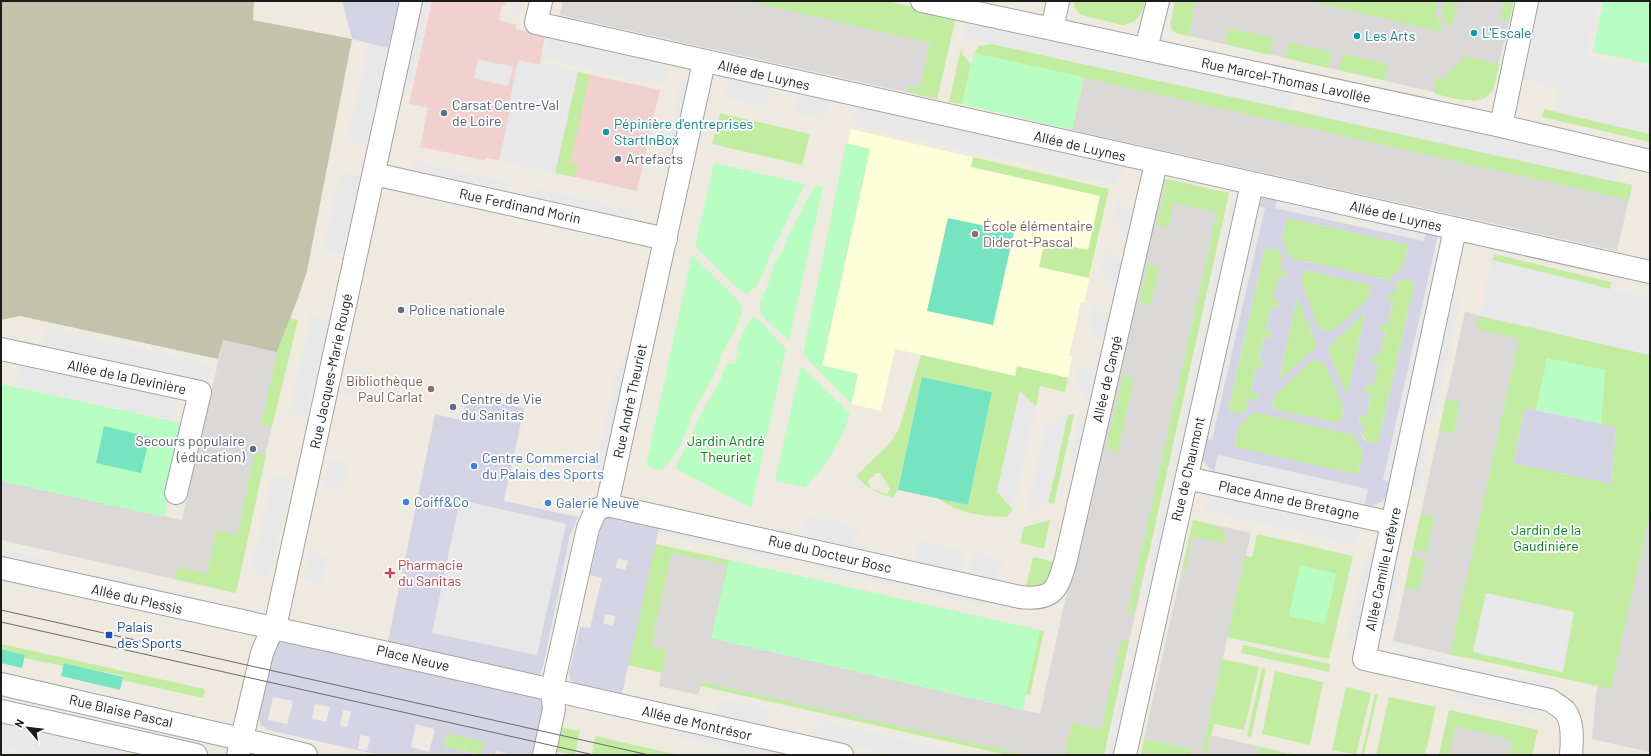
<svg xmlns="http://www.w3.org/2000/svg" width="1651" height="756" viewBox="0 0 1651 756" font-family="Barlow,sans-serif">
<rect width="100%" height="100%" fill="#eeeae0"/>
<path fill="#dad9d8" d="M 563,1 L 770,1 L 950,41 L 937,99 L 560,15 Z
M 1175,1 L 1514,1 L 1492,92 L 1485,98 L 1474,101 L 1176,33 L 1172,30 L 1170,24 Z
M 1087,65 L 1632,185 L 1617,251 L 1072,130 Z
M 1166,179 L 1229,193 L 1109,732 L 1072,723 L 1064,755 L 1008,755 L 701,686 L 698,695 L 659,686 L 663,665 L 629,657 L 655,544 L 729,560 L 712,638 L 1040,714 L 1157,185 Z
M 1465,312 L 1543,330 L 1465,658 L 1393,641 Z
M 223,340 L 287,354 L 236,593 L 1,540 L 1,481 L 182,520 Z
M 1650,451 L 1650,752 L 1592,739 L 1596,695 L 1606,646 Z
M 1193,520 L 1251,533 L 1206,734 L 1296,755 L 1191,755 L 1192,749 L 1144,739 Z
M 1449,710 L 1538,730 L 1532,755 L 1439,755 Z"/>
<path fill="#f1d1cd" d="M 432,1 L 506,1 L 505,6 L 502,6 L 499,20 L 516,25 L 516,29 L 545,36 L 540,64 L 660,90 L 637,191 L 493,159 L 486,158 L 484,160 L 420,147 L 428,108 L 409,104 Z"/>
<path fill="#fdffd8" d="M 851,129 L 1109,189 L 1084,303 L 1081,302 L 1069,356 L 1072,357 L 1068,378 L 1018,367 L 1016,376 L 895,349 L 881,411 L 851,404 L 858,374 L 822,366 L 870,149 L 848,144 Z"/>
<path fill="#c2c3ab" d="M 1,1 L 254,1 L 253,20 L 352,39 L 307,271 L 298,298 L 277,352 L 223,340 L 218,359 L 20,316 L 1,320 Z"/>
<path fill="#c2eda1" fill-rule="evenodd" d="M 745,1 L 887,1 L 956,17 L 937,99 L 907,92 L 908,86 L 919,88 L 930,43 Z
M 1073,1 L 1145,1 C 1142,15 1137,24 1122,25 L 1081,15 L 1075,8 Z
M 1175,1 L 1196,1 L 1189,36 L 1176,33 L 1171,27 Z
M 1309,1 L 1438,1 L 1435,12 L 1442,25 L 1440,32 Z
M 1444,1 L 1458,1 L 1453,26 L 1447,25 L 1442,13 Z
M 1504,1 L 1514,1 L 1509,21 L 1500,19 Z
M 1228,28 L 1274,38 L 1270,55 L 1225,44 Z
M 1289,42 L 1332,52 L 1328,68 L 1285,58 Z
M 992,44 L 1632,185 L 1629,200 L 974,53 L 979,46 Z
M 961,49 L 963,55 L 971,65 L 962,104 L 949,102 Z
M 1343,54 L 1388,64 L 1385,80 L 1339,70 Z
M 1462,56 L 1500,64 C 1497,72 1496,83 1492,91 C 1484,107 1447,98 1434,93 L 1436,77 L 1444,79 L 1452,69 L 1461,63 Z
M 578,72 L 590,75 L 570,162 L 578,165 L 575,177 L 555,173 Z
M 1544,109 L 1650,134 L 1650,142 L 1542,117 Z
M 720,113 L 810,134 L 802,165 L 712,144 Z
M 973,157 L 1109,189 L 1089,278 L 1039,267 L 1045,241 L 1088,250 L 1100,196 L 971,167 Z
M 1167,179 L 1229,193 L 1150,548 L 1133,615 L 1127,614 L 1217,212 L 1173,203 L 1168,228 L 1156,225 Z
M 1287,218 L 1409,245 L 1403,266 L 1389,280 L 1290,258 L 1282,238 Z
M 1265,247 L 1279,250 L 1287,271 L 1286,278 L 1279,276 L 1274,299 L 1280,301 L 1279,308 L 1271,307 L 1266,331 L 1272,332 L 1271,338 L 1264,337 L 1259,361 L 1265,363 L 1264,368 L 1257,366 L 1251,391 L 1259,393 L 1257,400 L 1242,414 L 1228,411 Z
M 1494,254 L 1611,282 L 1610,289 L 1492,260 Z
M 1148,264 L 1159,267 L 1151,305 L 1139,302 Z
M 1304,270 L 1371,285 L 1368,299 L 1332,332 L 1319,329 L 1301,281 Z
M 1402,279 L 1415,282 L 1378,444 L 1366,441 L 1358,424 L 1360,416 L 1366,417 L 1371,394 L 1364,393 L 1366,385 L 1373,386 L 1378,364 L 1371,362 L 1373,354 L 1380,356 L 1385,332 L 1379,331 L 1380,324 L 1387,326 L 1393,302 L 1386,300 L 1387,294 Z
M 1297,297 L 1316,342 L 1315,348 L 1279,381 Z
M 1366,311 L 1347,397 L 1328,350 L 1330,345 Z
M 1480,316 L 1650,355 L 1650,513 L 1611,689 L 1450,654 L 1519,339 L 1476,329 ZM 1547,359 L 1605,370 L 1601,424 L 1616,428 L 1611,484 L 1513,463 L 1525,408 L 1536,410 ZM 1486,593 L 1563,672 L 1473,652 Z
M 290,318 L 298,320 L 272,427 L 261,425 L 277,352 Z
M 921,355 L 1015,376 L 1017,366 L 1068,378 L 1065,392 L 1040,386 L 1036,407 L 1020,391 L 997,491 L 1013,510 L 1007,517 C 982,516 958,514 938,498 L 968,505 L 992,392 L 922,377 L 898,490 L 893,498 C 878,493 867,489 856,476 L 891,442 L 899,429 ZM 877,473 L 880,473 L 890,489 L 887,494 L 872,489 L 868,483 L 869,479 Z
M 1312,360 L 1325,363 L 1344,409 L 1340,423 L 1272,409 L 1275,395 Z
M 1124,371 L 1126,371 L 1125,377 L 1134,379 L 1118,452 L 1106,449 Z
M 1446,399 L 1460,402 L 1454,434 L 1439,431 Z
M 1254,412 L 1354,435 L 1363,453 L 1358,475 L 1235,447 L 1239,426 Z
M 1068,414 L 1074,415 L 1054,504 L 1048,503 Z
M 255,452 L 266,455 L 236,593 L 175,579 L 178,567 L 207,574 L 216,530 L 237,535 Z
M 1421,514 L 1435,517 L 1427,552 L 1413,549 Z
M 1050,520 L 1044,549 L 1020,543 L 1024,527 Z
M 1193,520 L 1221,527 L 1226,536 L 1226,543 L 1193,537 L 1185,571 L 1182,570 Z
M 1257,534 L 1353,556 L 1329,659 L 1227,637 L 1245,556 L 1252,557 ZM 1300,566 L 1336,574 L 1328,611 Z
M 655,544 L 773,570 L 711,638 L 727,565 L 672,553 L 651,646 L 667,650 L 662,673 L 628,665 Z
M 1411,556 L 1426,559 L 1419,590 L 1405,587 Z
M 1033,557 L 1056,562 L 1052,576 L 1041,587 L 1026,586 Z
M 1030,628 L 1044,631 L 1030,695 L 1026,694 Z
M 1121,639 L 1129,641 L 1104,755 L 1064,755 L 1072,723 L 1101,729 Z
M 1,644 L 205,689 L 203,698 L 122,680 L 123,676 L 64,663 L 63,666 L 24,658 L 25,655 L 1,649 Z
M 1243,645 L 1330,664 L 1329,672 L 1241,653 Z
M 1222,659 L 1259,667 L 1244,730 L 1214,724 L 1207,753 L 1202,752 Z
M 1262,668 L 1266,669 L 1251,737 L 1247,736 Z
M 1275,671 L 1323,682 L 1310,745 L 1262,734 Z
M 702,682 L 1018,753 L 1017,755 L 1008,755 L 701,686 Z
M 1346,687 L 1371,693 L 1356,755 L 1332,750 Z
M 1375,694 L 1378,694 L 1364,755 L 1361,755 Z
M 1389,697 L 1436,707 L 1425,755 L 1376,755 Z
M 1449,710 L 1538,730 L 1532,755 L 1509,755 L 1512,740 L 1456,726 L 1449,755 L 1439,755 Z
M 559,727 L 580,731 L 575,755 L 554,751 Z
M 447,733 L 485,742 L 482,755 L 444,747 Z
M 595,736 L 679,755 L 592,755 Z
M 1144,739 L 1192,749 L 1191,755 L 1141,755 Z
M 1259,747 L 1296,755 L 1258,755 Z"/>
<path fill="#b8fdc2" d="M 1603,1 L 1650,1 L 1650,64 L 1593,52 Z
M 974,53 L 1084,77 L 1072,130 L 962,104 Z
M 846,143 L 870,149 L 822,365 L 858,374 L 851,404 L 803,354 Z
M 714,163 L 805,184 L 769,257 L 764,272 L 756,287 L 747,294 L 740,291 L 695,246 Z
M 815,185 L 823,187 L 789,341 L 761,315 L 760,303 L 762,297 L 766,291 L 775,262 L 788,242 L 786,240 Z
M 692,255 L 738,300 L 742,306 L 742,313 L 735,330 L 721,355 L 719,364 L 713,377 L 691,416 L 689,425 L 680,446 L 670,461 L 660,471 L 646,465 Z
M 754,317 L 757,318 L 786,349 L 751,508 L 676,469 L 677,463 L 686,447 L 700,415 L 720,381 L 726,365 L 730,363 L 734,364 L 736,362 L 739,341 L 750,319 Z
M 1547,358 L 1605,370 L 1601,424 L 1536,410 Z
M 801,366 L 850,413 C 840,445 828,463 806,487 L 775,481 Z
M 1,384 L 185,424 L 164,517 L 1,481 Z
M 729,560 L 1040,630 L 1023,710 L 711,638 Z
M 1300,565 L 1336,574 L 1325,624 L 1289,616 Z"/>
<path fill="#77e4c1" d="M 948,218 L 1014,232 L 993,325 L 927,311 Z
M 922,377 L 992,392 L 968,505 L 898,490 Z
M 104,426 L 150,437 L 141,473 L 96,463 Z
M 1,649 L 25,655 L 22,668 L 1,663 Z
M 64,663 L 123,677 L 120,690 L 61,676 Z"/>
<path fill="#e8e8e8" d="M 423,1 L 430,1 L 411,87 L 404,85 Z
M 511,1 L 521,1 L 518,15 L 509,13 Z
M 1538,1 L 1599,1 L 1587,55 L 1650,70 L 1650,134 L 1555,112 L 1560,89 L 1521,80 Z
M 969,20 L 1295,93 L 1291,110 L 965,38 Z
M 547,35 L 669,63 L 664,86 L 542,58 Z
M 368,44 L 388,48 L 366,145 L 347,141 Z
M 478,59 L 513,67 L 508,86 L 474,78 Z
M 518,60 L 578,72 L 555,173 L 499,161 L 511,106 L 509,105 Z
M 729,76 L 771,86 L 767,107 L 725,98 Z
M 681,80 L 690,82 L 673,155 L 664,153 Z
M 798,92 L 828,98 L 823,119 L 793,113 Z
M 1323,99 L 1621,165 L 1617,182 L 1318,116 Z
M 857,105 L 1123,164 L 1118,185 L 853,125 Z
M 413,161 L 511,183 L 509,191 L 412,169 Z
M 340,171 L 360,176 L 342,254 L 323,250 Z
M 531,187 L 635,211 L 634,219 L 530,195 Z
M 1118,197 L 1134,217 L 1128,241 L 1113,218 Z
M 1277,199 L 1335,212 L 1333,220 L 1275,208 Z
M 1231,200 L 1239,202 L 1150,599 L 1142,597 Z
M 1257,206 L 1265,208 L 1212,440 L 1204,438 Z
M 1367,219 L 1426,232 L 1424,241 L 1366,227 Z
M 1107,245 L 1123,265 L 1116,292 L 1101,272 Z
M 1434,252 L 1441,253 L 1390,481 L 1383,480 Z
M 1492,260 L 1610,289 L 1650,297 L 1650,355 L 1480,316 Z
M 1452,294 L 1461,296 L 1435,419 L 1425,417 Z
M 1094,302 L 1109,322 L 1104,348 L 1088,328 Z
M 311,315 L 328,319 L 306,418 L 289,414 Z
M 45,327 L 212,365 L 208,385 L 40,347 Z
M 630,349 L 604,470 L 596,468 L 618,367 L 623,357 Z
M 1080,361 L 1096,378 L 1091,404 L 1075,384 Z
M 20,363 L 179,399 L 175,421 L 15,386 Z
M 350,366 L 369,370 L 362,400 L 344,395 Z
M 1020,391 L 1036,407 L 1013,510 L 997,491 Z
M 1068,414 L 1048,503 L 1026,515 L 1046,425 Z
M 1079,420 L 1088,422 L 1078,465 L 1069,463 Z
M 1420,442 L 1430,445 L 1420,489 L 1410,486 Z
M 1218,455 L 1368,489 L 1364,507 L 1214,473 Z
M 329,459 L 348,463 L 342,490 L 324,486 Z
M 272,475 L 292,479 L 270,577 L 251,573 Z
M 1210,493 L 1360,527 L 1355,545 L 1206,511 Z
M 460,500 L 566,524 L 537,655 L 432,633 Z
M 808,516 L 858,527 L 853,549 L 803,538 Z
M 660,524 L 789,554 L 787,563 L 658,533 Z
M 919,540 L 965,551 L 961,572 L 914,562 Z
M 568,548 L 576,550 L 558,635 L 550,634 Z
M 1,549 L 42,558 L 40,568 L 1,560 Z
M 309,551 L 328,556 L 322,583 L 303,579 Z
M 972,552 L 1002,559 L 997,581 L 968,574 Z
M 1365,557 L 1373,559 L 1355,646 L 1345,643 Z
M 815,559 L 902,578 L 900,587 L 813,568 Z
M 1392,564 L 1401,566 L 1387,630 L 1378,628 Z
M 104,575 L 195,595 L 193,603 L 102,583 Z
M 920,581 L 987,597 L 985,606 L 917,591 Z
M 1486,593 L 1574,612 L 1563,672 L 1473,652 Z
M 1397,648 L 1553,683 L 1551,691 L 1395,656 Z
M 1130,651 L 1138,653 L 1115,755 L 1107,755 Z
M 1455,690 L 1541,709 L 1539,717 L 1453,698 Z
M 724,698 L 777,711 L 763,725 L 710,714 Z
M 823,721 L 970,755 L 895,755 L 809,736 Z
M 1,722 L 119,749 L 119,755 L 38,755 L 1,746 Z
M 677,730 L 760,749 L 759,755 L 675,737 Z"/>
<path fill="#d5d4e4" fill-rule="evenodd" d="M 342,1 L 399,1 L 388,48 L 352,39 Z
M 1259,195 L 1277,199 L 1275,208 L 1424,241 L 1426,232 L 1438,235 L 1383,480 L 1390,481 L 1388,493 L 1383,501 L 1372,506 L 1364,507 L 1368,489 L 1218,455 L 1214,473 L 1203,461 L 1202,453 L 1204,438 L 1212,440 L 1265,208 L 1257,206 ZM 1287,218 L 1409,245 L 1403,266 L 1389,280 L 1290,258 L 1282,238 ZM 1265,247 L 1279,250 L 1282,259 L 1280,269 L 1287,271 L 1286,278 L 1279,276 L 1273,299 L 1280,301 L 1279,308 L 1271,307 L 1266,331 L 1272,332 L 1271,338 L 1264,337 L 1259,361 L 1265,363 L 1264,368 L 1257,366 L 1251,391 L 1259,393 L 1257,400 L 1249,398 L 1246,410 L 1242,414 L 1228,411 ZM 1304,270 L 1371,285 L 1368,299 L 1332,332 L 1319,329 L 1301,281 ZM 1402,279 L 1415,282 L 1378,444 L 1365,441 L 1362,435 L 1365,425 L 1358,423 L 1360,416 L 1366,417 L 1371,394 L 1364,392 L 1366,385 L 1373,386 L 1378,364 L 1371,362 L 1373,354 L 1380,356 L 1385,332 L 1379,331 L 1380,325 L 1387,326 L 1393,301 L 1386,300 L 1387,294 L 1393,295 L 1396,284 ZM 1297,297 L 1316,342 L 1315,348 L 1279,380 ZM 1366,312 L 1347,396 L 1328,351 L 1330,345 ZM 1312,360 L 1325,363 L 1344,409 L 1340,423 L 1272,409 L 1275,395 ZM 1254,412 L 1354,435 L 1363,453 L 1358,475 L 1235,447 L 1239,426 Z
M 467,397 L 524,408 L 504,501 L 578,517 L 570,535 L 543,667 L 540,674 L 534,677 L 387,646 L 435,414 L 461,420 ZM 460,500 L 566,524 L 537,655 L 432,633 Z
M 1525,408 L 1616,427 L 1611,484 L 1513,463 Z
M 619,515 L 660,524 L 622,694 L 575,684 L 570,679 L 569,673 L 580,627 L 590,628 L 602,578 L 590,575 L 601,525 L 607,517 ZM 618,558 L 628,561 L 625,570 L 616,568 ZM 605,614 L 615,616 L 613,626 L 603,623 Z
M 284,639 L 539,697 L 545,707 L 537,755 L 513,755 L 496,751 L 495,755 L 379,755 L 268,730 L 261,725 L 257,714 L 274,646 ZM 273,697 L 293,701 L 287,724 L 268,720 ZM 315,704 L 330,707 L 326,722 L 312,719 ZM 343,710 L 351,711 L 347,727 L 340,725 ZM 416,724 L 435,729 L 429,752 L 411,747 ZM 447,733 L 485,742 L 481,755 L 444,747 ZM 360,735 L 370,737 L 367,751 L 358,749 Z"/>
<g fill="none" stroke-linecap="round" stroke-linejoin="round">
<defs>
<path id="minor" d="M 541,1 L 536,23 L 1650,272
M 922,1 L 1501,126 L 1650,161
M 1052,29 L 1058,1
M 1146,49 L 1158,1
M 1501,126 L 1527,1
M 374,174 L 666,239
M 1455,229 L 1385,557 L 1364,659 L 1550,700 C 1554,703 1561,707 1565,711 C 1574,722 1572,742 1571,755
M 1,349 L 200,392 L 176,493
M 1187,478 L 1392,523
M 607,505 L 1020,597 C 1054,601 1058,589 1066,559 L 1156,163
M 1,568 L 410,658 L 842,755
M 1,684 L 241,739 L 306,755
M 1,711 L 196,755
M 238,755 L 262,653 L 277,618 L 411,1
M 544,755 L 554,709 L 552,689 L 588,528 L 596,510 L 607,505 L 704,62
M 1125,755 L 1252,184"/>
</defs>
<use href="#minor" stroke="#a3a3a3" stroke-width="24"/>
<use href="#minor" stroke="#fff" stroke-width="22"/>
<path stroke="#6a6a6a" stroke-width="1" d="M 1,610 L 649,755
M 1,622 L 594,755"/>
</g>
<g fill="#0f9aa8" stroke="#fff" stroke-width="1.5">
<circle cx="1474" cy="33" r="4"/>
<circle cx="1357" cy="36" r="4"/>
<circle cx="606" cy="132" r="4"/>
</g>
<g fill="#5c6f8a" stroke="#fff" stroke-width="1.5">
<circle cx="444" cy="113" r="4"/>
<circle cx="618" cy="159" r="4"/>
<circle cx="401" cy="310" r="4"/>
<circle cx="453" cy="407" r="4"/>
<circle cx="253" cy="449" r="4"/>
</g>
<g fill="#8d6e63" stroke="#fff" stroke-width="1.5">
<circle cx="975" cy="234" r="4"/>
<circle cx="431" cy="389" r="4"/>
</g>
<g fill="#3f7fe0" stroke="#fff" stroke-width="1.5">
<circle cx="474" cy="466" r="4"/>
<circle cx="406" cy="502" r="4"/>
<circle cx="548" cy="503" r="4"/>
</g>
<path fill="#e0444e" stroke="#fff" stroke-width="1.5" d="M388 567h4v4h4v4h-4v4h-4v-4h-4v-4h4z"/>
<rect fill="#1a4fb4" stroke="#fff" stroke-width="1.5" x="105" y="631" width="8" height="8" rx="2"/>
<g text-anchor="middle" stroke-width="3.5" stroke-linejoin="round" paint-order="stroke">
<g font-size="14" fill="#0d838f" stroke="#fff" text-anchor="start">
<text x="1482" y="38">L'Escale</text>
<text x="1365" y="41">Les Arts</text>
<text x="614" y="129">Pépinière d'entreprises<tspan x="614" dy="16">StartInBox</tspan></text>
</g>
<g font-size="14" fill="#1c1c1c" stroke="#fff">
<text transform="translate(764 75) rotate(13)" y="5">Allée de Luynes</text>
<text transform="translate(1286 80) rotate(12)" y="5">Rue Marcel-Thomas Lavollée</text>
<text transform="translate(1080 146) rotate(13)" y="5">Allée de Luynes</text>
<text transform="translate(520 206) rotate(12)" y="5">Rue Ferdinand Morin</text>
<text transform="translate(1396 216) rotate(13)" y="5">Allée de Luynes</text>
<text transform="translate(331 371) rotate(-78)" y="5">Rue Jacques-Marie Rougé</text>
<text transform="translate(127 377) rotate(12)" y="5">Allée de la Devinière</text>
<text transform="translate(1107 379) rotate(-77)" y="5">Allée de Cangé</text>
<text transform="translate(630 401) rotate(-78)" y="5">Rue André Theuriet</text>
<text transform="translate(1188 469) rotate(-77)" y="5">Rue de Chaumont</text>
<text transform="translate(1289 500) rotate(12)" y="5">Place Anne de Bretagne</text>
<text transform="translate(830 554) rotate(13)" y="5">Rue du Docteur Bosc</text>
<text transform="translate(1383 569) rotate(-78)" y="5">Allée Camille Lefèvre</text>
<text transform="translate(137 599) rotate(13)" y="5">Allée du Plessis</text>
<text transform="translate(413 658) rotate(13)" y="5">Place Neuve</text>
<text transform="translate(121 711) rotate(13)" y="5">Rue Blaise Pascal</text>
<text transform="translate(697 723) rotate(13)" y="5">Allée de Montrésor</text>
</g>
<g font-size="14" fill="#4e5e75" stroke="#fff" text-anchor="start">
<text x="452" y="110">Carsat Centre-Val<tspan x="452" dy="16">de Loire</tspan></text>
<text x="626" y="164">Artefacts</text>
<text x="409" y="315">Police nationale</text>
<text x="461" y="404">Centre de Vie<tspan x="461" dy="16">du Sanitas</tspan></text>
<text x="245" y="446" text-anchor="end">Secours populaire<tspan x="245" dy="16">(éducation)</tspan></text>
</g>
<g font-size="14" fill="#785e54" stroke="#fff" text-anchor="start">
<text x="983" y="231">École élémentaire<tspan x="983" dy="16">Diderot-Pascal</tspan></text>
<text x="423" y="386" text-anchor="end">Bibliothèque<tspan x="423" dy="16">Paul Carlat</tspan></text>
</g>
<g font-size="14" fill="#038015" stroke="#fff">
<text x="726" y="446">Jardin André<tspan x="726" dy="16">Theuriet</tspan></text>
<text x="1546" y="535">Jardin de la<tspan x="1546" dy="16">Gaudinière</tspan></text>
</g>
<g font-size="14" fill="#366cbe" stroke="#fff" text-anchor="start">
<text x="482" y="463">Centre Commercial<tspan x="482" dy="16">du Palais des Sports</tspan></text>
<text x="414" y="507">Coiff&amp;Co</text>
<text x="556" y="508">Galerie Neuve</text>
</g>
<g font-size="14" fill="#be3a42" stroke="#fff" text-anchor="start">
<text x="398" y="570">Pharmacie<tspan x="398" dy="16">du Sanitas</tspan></text>
</g>
<g font-size="14" fill="#164399" stroke="#fff" text-anchor="start">
<text x="117" y="632">Palais<tspan x="117" dy="16">des Sports</tspan></text>
</g>
</g>
<rect width="1651" height="756" fill="none" stroke="#1c1c1c" stroke-width="4"/>
<g transform="translate(28 728) rotate(298)" stroke="#ffffff" stroke-width="3" paint-order="stroke">
<path d="M0-3L7 15L0 10L-7 15Z" fill="#1c1c1c"/>
<text y="-6" font-size="11" font-weight="bold" text-anchor="middle" fill="#1c1c1c">N</text>
</g>
</svg>
